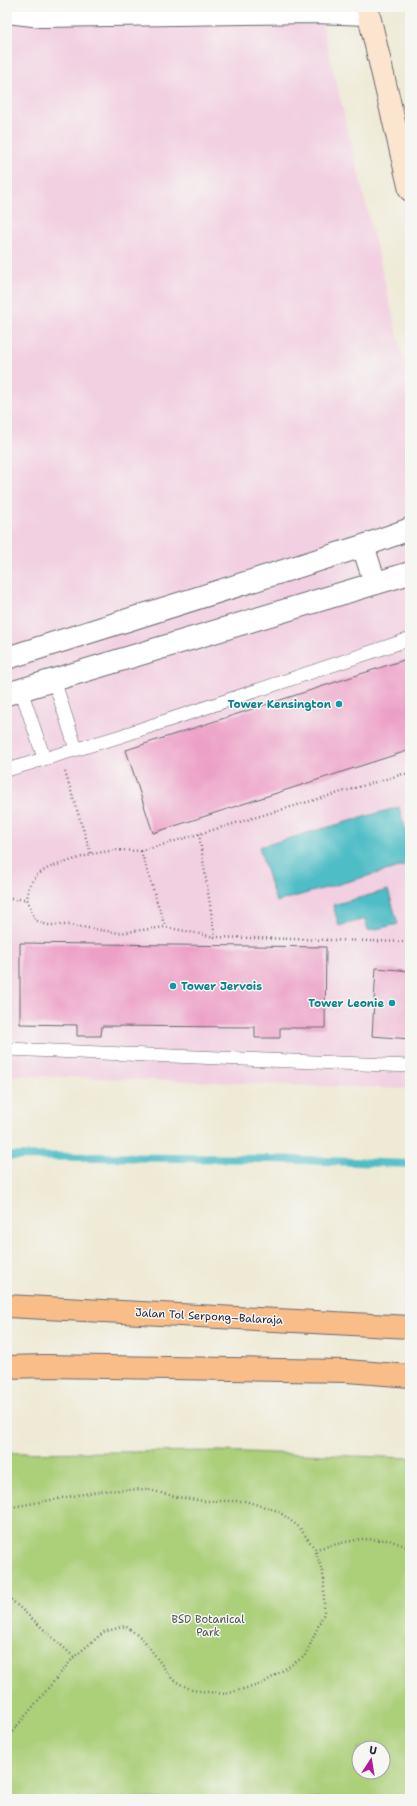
<svg xmlns="http://www.w3.org/2000/svg" width="417" height="1806" viewBox="0 0 417 1806" font-family="'Shantell Sans',sans-serif">
<rect width="100%" height="100%" fill="#f6f6f2"/>
<filter id="ink" filterUnits="userSpaceOnUse"><feTurbulence type="fractalNoise" baseFrequency=".025" numOctaves="2"/><feDisplacementMap in="SourceGraphic" scale="8" xChannelSelector="R" yChannelSelector="G"/><feConvolveMatrix kernelMatrix="1 2 1 2 8 2 1 2 1" color-interpolation-filters="sRGB"/></filter>
<filter id="wash" filterUnits="userSpaceOnUse"><feTurbulence type="fractalNoise" baseFrequency=".012" numOctaves="4" result="noise"/><feDisplacementMap in="SourceGraphic" scale="16" xChannelSelector="R" yChannelSelector="G"/><feGaussianBlur stdDeviation="0.9" result="paint"/><feColorMatrix in="noise" values="0 0 0 0 0 0 0 0 0 0 0 0 0 0 0 0 0 1.4 0 .05"/><feComposite in="paint" operator="in"/></filter>
<g filter="url(#wash)">
<rect width="100%" height="100%" fill="#eeead5"/>
<path fill="#f2cfe1" d="M 7,7 L 318,7 L 402,353 L 410,373 L 410,1089 L 7,1075 Z"/>
<path fill="#accf79" stroke="#67785a" fill-rule="evenodd" d="M 219,1451 L 410,1458 L 410,1799 L 7,1799 L 7,1453 ZM 359,1748 L 383,1748 L 383,1772 L 359,1772 Z"/>
<path fill="#4fbdc6" stroke="#387080" d="M 399,807 L 410,845 L 410,864 L 276,902 L 259,847 Z
M 388,890 L 398,924 L 368,931 L 365,919 L 339,926 L 333,905 Z"/>
<g fill="none" stroke-linecap="round" stroke-linejoin="round">
<path stroke="#4fbdc6" stroke-width="8" d="M 7,1156 L 271,1159 L 410,1164"/>
</g>
<g id="blocks">
<path fill="#eda0c7" d="M 410,658 L 410,750 L 153,833 L 126,750 Z
M 20,943 L 326,947 L 325,1028 L 280,1028 L 280,1038 L 255,1038 L 255,1027 L 102,1026 L 101,1036 L 77,1036 L 77,1025 L 20,1024 Z
M 376,968 L 410,971 L 410,1039 L 372,1036 Z"/>
</g>
</g>
<g filter="url(#ink)">
<use href="#blocks" fill-opacity="0" stroke="#696871" stroke-width="1"/>
<g fill="none" stroke-linecap="round" stroke-linejoin="round">
<defs>
<path id="service" d="M 54,680 L 76,749
M 21,690 L 44,758
M 7,770 L 118,737 L 410,639
M 7,1049 L 410,1066"/>
<path id="minor" d="M 7,12 L 42,16 L 314,12 L 368,14
M 363,546 L 375,583
M 7,658 L 363,546 L 410,529
M 7,694 L 410,573"/>
<path id="secondary" d="M 367,7 L 410,190"/>
<path id="motorway" d="M 7,1306 L 410,1327
M 7,1367 L 45,1366 L 347,1371 L 410,1376"/>
</defs>
<use href="#service" stroke="#696871" stroke-width="14"/>
<use href="#minor" stroke="#696871" stroke-width="24"/>
<use href="#secondary" stroke="#696871" stroke-width="24"/>
<use href="#motorway" stroke="#696871" stroke-width="24"/>
<path stroke="#696871" stroke-width="2.5" stroke-dasharray="1 3" stroke-linecap="butt" d="M 65,772 L 91,854
M 410,774 L 403,774 L 141,851 L 116,850 L 91,854 L 48,868 L 37,875 L 29,886 L 27,899 L 35,920 L 47,925 L 69,925 L 119,933 L 165,927 L 215,937 L 410,942
M 199,834 L 215,937
M 141,851 L 165,927
M 7,899 L 26,899
M 7,1508 L 100,1491 L 146,1489 L 177,1497 L 204,1501 L 245,1501 L 278,1511 L 299,1527 L 315,1549 L 324,1578 L 324,1613 L 305,1656 L 262,1684 L 225,1694 L 192,1690 L 173,1680 L 143,1639 L 125,1626 L 104,1632 L 74,1657 L 7,1596
M 315,1549 L 360,1539 L 389,1540 L 410,1548
M 7,1738 L 74,1657"/>
<use href="#service" stroke="#fff" stroke-width="13"/>
<use href="#minor" stroke="#fff" stroke-width="22"/>
<use href="#secondary" stroke="#fce5cf" stroke-width="22"/>
<use href="#motorway" stroke="#f8bd88" stroke-width="22"/>
</g>
</g>
<g fill="#0f9aa8" stroke="#f6f6f2" stroke-width="1.5">
<circle cx="339" cy="704" r="4"/>
<circle cx="173" cy="986" r="4"/>
<circle cx="392" cy="1003" r="4"/>
</g>
<g text-anchor="middle" stroke-width="3" stroke-linejoin="round" paint-order="stroke">
<g font-size="11" font-weight="bold" fill="#0d838f" stroke="#f6f6f2" text-anchor="end">
<text x="331" y="708">Tower Kensington</text>
<text x="181" y="990" text-anchor="start">Tower Jervois</text>
<text x="384" y="1007">Tower Leonie</text>
</g>
<g font-size="11" fill="#22223b" stroke="#f6f6f2">
<text transform="translate(209 1316) rotate(3)" y="4">Jalan Tol Serpong–Balaraja</text>
</g>
<g font-size="11" fill="#4b564e" stroke="#f6f6f2">
<text x="208" y="1623">BSD Botanical<tspan x="208" dy="13">Park</tspan></text>
</g>
</g>
<rect width="417" height="1806" fill="none" stroke="#f6f6f2" stroke-width="24"/>
<g transform="translate(371 1760) rotate(12)"><circle r="19" fill="#f6f6f2" stroke="#a1a1a9"/>
<path d="M0-3L7 15L0 10L-7 15Z" fill="#b5179e"/>
<text y="-6" font-size="11" font-weight="bold" text-anchor="middle" fill="#22223b">U</text>
</g>
</svg>
